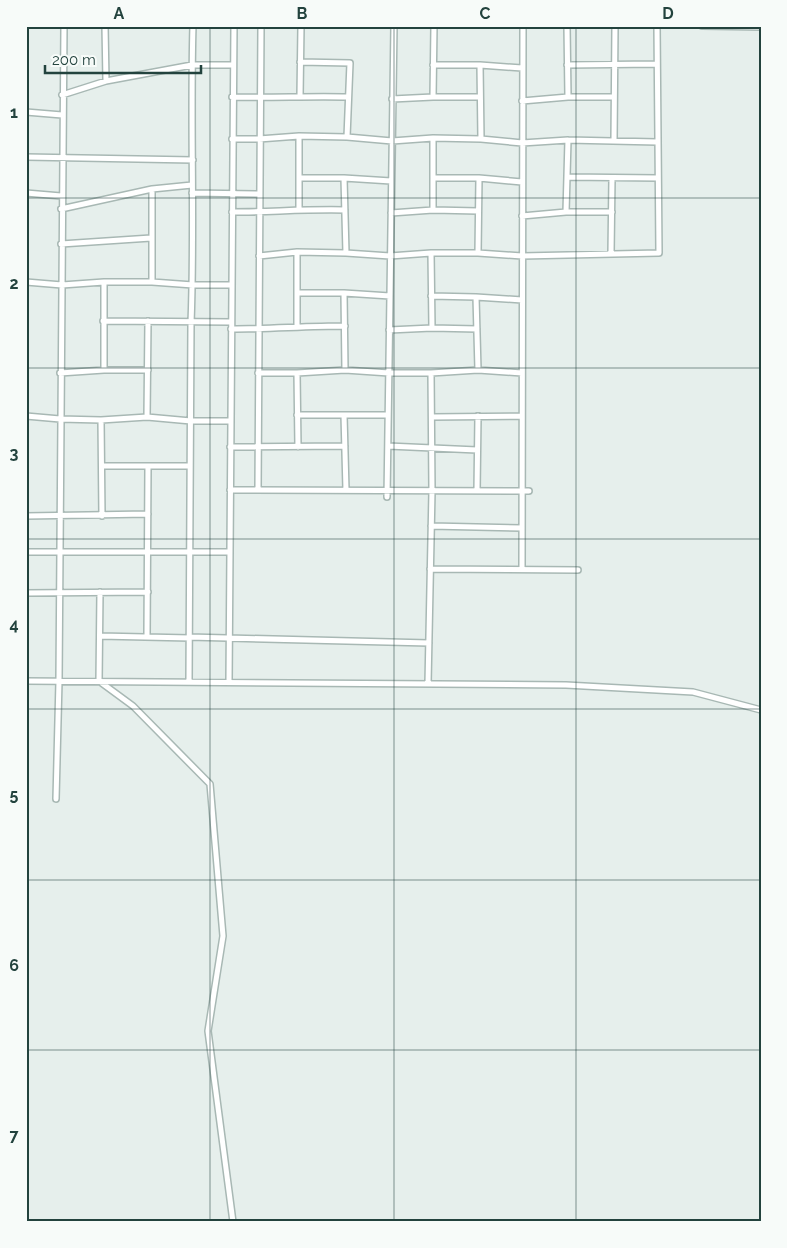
<svg xmlns="http://www.w3.org/2000/svg" width="787" height="1248" viewBox="0 0 787 1248" font-family="Raleway,sans-serif">
<rect width="100%" height="100%" fill="#e6efec"/>
<g fill="none" stroke-linecap="round" stroke-linejoin="round">
<defs>
<path id="minor" d="M 105,26 L 106,81
M 567,26 L 568,97
M 702,26 L 761,27
M 300,62 L 350,63 L 347,137
M 433,65 L 480,65 L 522,68
M 480,65 L 481,139
M 567,65 L 656,64
M 62,95 L 106,81 L 192,65 L 233,65
M 300,96 L 301,26
M 232,97 C 271,98 309,96 348,97
M 433,97 L 434,26
M 392,99 L 433,97 L 480,97
M 522,101 L 568,97 L 613,97
M 26,112 L 62,115
M 299,136 L 299,209
M 232,139 L 259,139 L 299,136 L 347,137 L 392,141 L 433,138 L 481,139 L 522,143 L 568,140 L 657,142
M 614,141 L 615,26
M 26,157 L 193,160
M 567,177 L 658,178
M 299,178 L 344,178 L 391,181
M 344,178 L 346,253
M 433,178 L 479,178 L 522,182
M 152,189 L 152,282
M 26,193 L 61,196
M 192,193 L 259,194
M 61,209 L 152,189 L 192,185
M 433,210 L 433,138
M 232,212 C 269,212 307,209 345,210
M 566,212 L 568,140
M 391,213 L 433,210 L 478,211
M 522,216 L 566,212 L 612,212
M 61,244 L 151,238
M 297,252 L 297,326
M 431,253 L 432,328
M 478,253 L 479,178
M 611,253 L 612,178
M 259,256 L 297,252 L 346,253 L 390,256 L 431,253 L 478,253 L 522,256 L 659,253 L 657,26
M 26,282 L 62,285 L 104,282 L 152,282 L 193,285 L 232,285
M 297,293 L 344,293 L 390,296
M 344,293 L 345,370
M 431,296 L 476,297 L 522,300
M 476,297 L 478,370
M 103,321 L 231,322
M 231,329 C 269,329 307,326 345,326
M 389,330 L 432,328 L 477,329
M 104,370 L 104,282
M 60,373 L 104,370 L 148,370
M 258,373 L 297,373 L 345,370 L 389,373 L 431,373 L 478,370 L 522,373
M 297,373 L 298,447
M 297,415 L 388,415
M 344,415 L 346,490
M 26,416 L 60,419 L 101,420 L 147,417 L 191,421 L 230,421
M 147,417 L 148,321
M 432,417 L 522,416
M 101,420 L 102,516
M 388,446 L 477,450
M 230,447 L 345,446
M 102,466 L 190,466
M 230,490 L 529,491
M 258,490 L 261,26
M 477,491 L 478,416
M 387,497 L 394,26
M 26,516 L 148,514
M 431,526 L 522,528
M 26,552 L 229,552
M 430,569 L 578,570
M 522,569 L 523,26
M 100,592 L 99,681 L 133,706 L 210,784 L 223,936 L 208,1031 L 233,1222
M 26,593 L 148,592
M 100,636 L 190,638
M 147,637 L 148,466
M 189,637 L 429,643
M 26,681 L 566,685 L 693,692 L 761,710
M 189,681 L 191,323 C 195,224 190,125 193,26
M 229,682 L 234,26
M 428,684 L 432,491 L 431,373
M 56,799 L 59,681 L 64,26"/>
</defs>
<use href="#minor" stroke="#a8b8b4" stroke-width="8"/>
<use href="#minor" stroke="#fff" stroke-width="5"/>
</g>
<path fill="none" stroke="#23433e" stroke-width="1" stroke-opacity="0.55" d="M 210,26 L 210,1222M 394,26 L 394,1222M 576,26 L 576,1222M 26,198 L 761,198M 26,368 L 761,368M 26,539 L 761,539M 26,709 L 761,709M 26,880 L 761,880M 26,1050 L 761,1050"/>
<rect width="787" height="1248" fill="none" stroke="#f7fbf9" stroke-width="55"/>
<path d="M45 65v8h156v-8" fill="none" stroke="#23433e" stroke-width="2.5"/>
<text x="52" y="65" font-size="15" fill="#23433e" stroke="#f7fbf9" stroke-width="4" paint-order="stroke">200 m</text>
<rect x="28" y="28" width="732" height="1192" fill="none" stroke="#23433e" stroke-width="2"/>
<g font-size="16" text-anchor="middle" font-weight="bold" fill="#23433e">
<text x="119" y="19">A</text>
<text x="302" y="19">B</text>
<text x="485" y="19">C</text>
<text x="668" y="19">D</text>
<text x="14" y="118">1</text>
<text x="14" y="289">2</text>
<text x="14" y="459">3</text>
<text x="14" y="630">4</text>
<text x="14" y="800">5</text>
<text x="14" y="971">6</text>
<text x="14" y="1141">7</text>
</g>
</svg>
